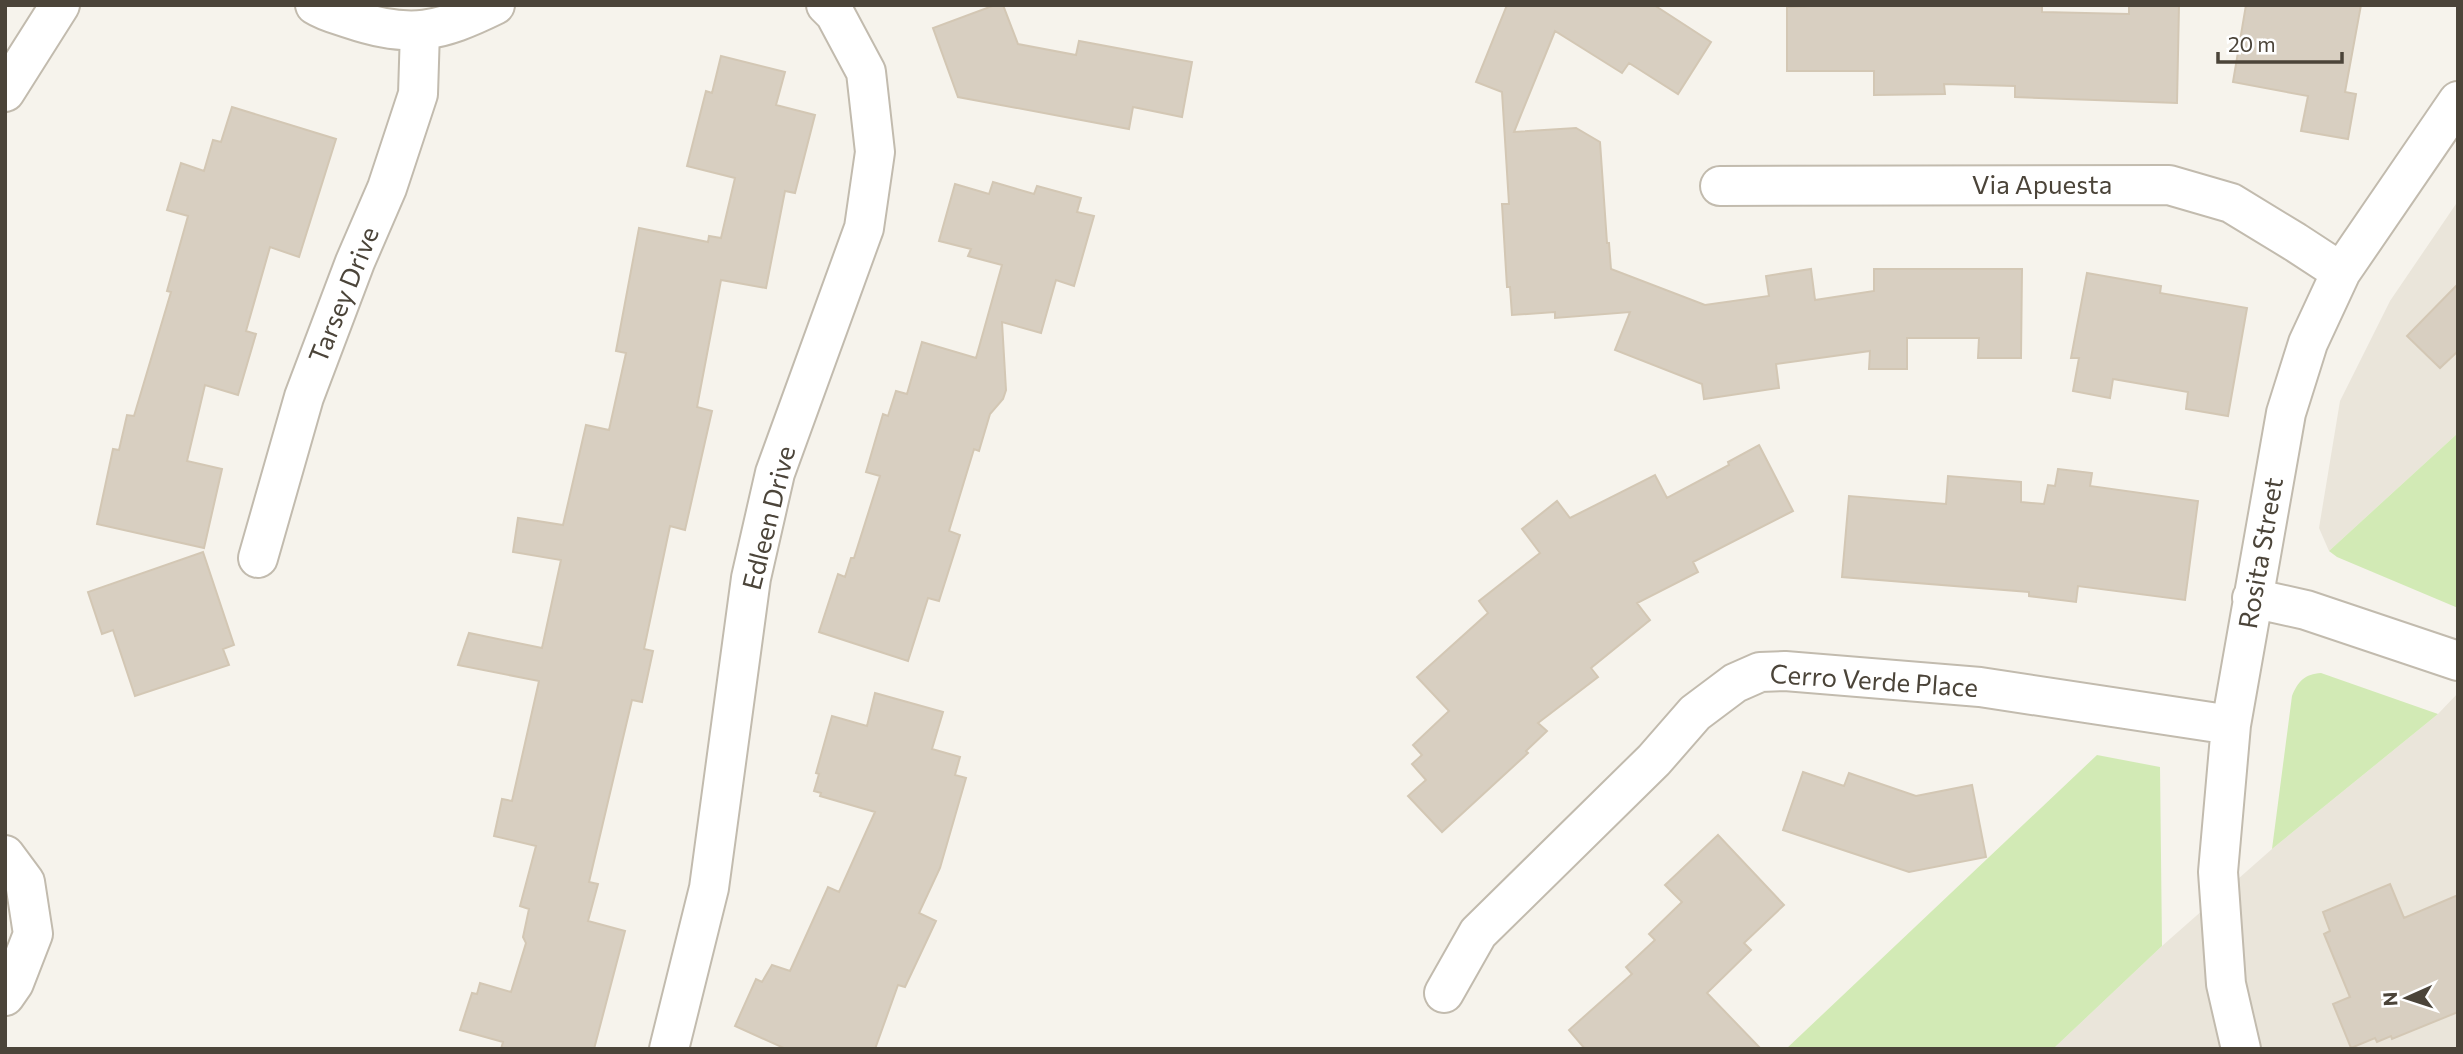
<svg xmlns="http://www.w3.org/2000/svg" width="2463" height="1054" viewBox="0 0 2463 1054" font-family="Commissioner,sans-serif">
<rect width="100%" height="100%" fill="#f6f3ec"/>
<path fill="#eae5da" d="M 2458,201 L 2458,433 L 2329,551 L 2319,528 L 2340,401 L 2390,301 Z
M 2458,693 L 2458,1049 L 2053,1049 L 2162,946 L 2272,849 L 2438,714 Z"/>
<path fill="#d2eab5" d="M 2458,433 L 2458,608 L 2337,557 L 2329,551 Z
M 2321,673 L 2438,714 L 2272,849 L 2292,696 C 2298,681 2305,674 2321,673 Z
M 2097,755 L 2160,767 L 2162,946 L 2053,1049 L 1786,1049 Z"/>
<path fill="#d8cfc1" stroke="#d3c7b4" stroke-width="2" d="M 995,5 L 1003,5 L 1018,44 L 1076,55 L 1079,41 L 1192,62 L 1182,117 L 1133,107 L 1129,129 L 958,97 L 933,28 Z
M 1507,5 L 1654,5 L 1711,42 L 1678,94 L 1629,63 L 1622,73 L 1555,31 L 1514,132 L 1576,128 L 1600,142 L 1607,243 L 1609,243 L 1611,269 L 1705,305 L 1769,296 L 1766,276 L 1811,269 L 1815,300 L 1874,291 L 1874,269 L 2022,269 L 2021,358 L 1978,358 L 1979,338 L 1907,338 L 1907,369 L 1869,369 L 1870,351 L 1776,364 L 1779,388 L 1704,399 L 1702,384 L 1615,350 L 1630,312 L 1555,318 L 1555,312 L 1512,315 L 1510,287 L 1507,287 L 1502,204 L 1509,204 L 1502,92 L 1476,82 Z
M 1833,5 L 2042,5 L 2042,12 L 2129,14 L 2129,5 L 2179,5 L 2177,103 L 2015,97 L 2015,86 L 1944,84 L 1945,94 L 1874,95 L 1874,71 L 1787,71 L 1787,7 Z
M 2246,5 L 2361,5 L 2345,92 L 2356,94 L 2348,139 L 2301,131 L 2308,96 L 2233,82 Z
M 721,56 L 785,72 L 776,105 L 815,115 L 795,193 L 785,191 L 766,288 L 721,280 L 697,407 L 712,411 L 685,530 L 670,526 L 644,649 L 653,651 L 642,702 L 632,700 L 589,882 L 598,884 L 588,921 L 625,931 L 594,1049 L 501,1049 L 503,1042 L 460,1030 L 472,993 L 477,994 L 480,983 L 511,992 L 526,943 L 523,937 L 529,909 L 520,906 L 536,846 L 494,836 L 502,799 L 512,801 L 539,681 L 458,665 L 469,633 L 542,648 L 561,560 L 513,552 L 518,518 L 563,525 L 586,425 L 609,430 L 626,353 L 616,351 L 639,228 L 708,242 L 709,236 L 721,238 L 735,178 L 687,166 L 706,91 L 712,93 Z
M 232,107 L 336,139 L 299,257 L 270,247 L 246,331 L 256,334 L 238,395 L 205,385 L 187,461 L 222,469 L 204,548 L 97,524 L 113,449 L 119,450 L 127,415 L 134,416 L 171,292 L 167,291 L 188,216 L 167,210 L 181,163 L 204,171 L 213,140 L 221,142 Z
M 993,182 L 1034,194 L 1037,186 L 1081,198 L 1077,212 L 1094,216 L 1074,286 L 1056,280 L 1041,333 L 1002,322 L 1006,390 L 1003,399 L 990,414 L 979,451 L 974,449 L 949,531 L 960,535 L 939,601 L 928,598 L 908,661 L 819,632 L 838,574 L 845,577 L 851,558 L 854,558 L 880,476 L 866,472 L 883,414 L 888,416 L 896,391 L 907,394 L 922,342 L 976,358 L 1002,265 L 968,256 L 971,249 L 939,241 L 955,184 L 989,194 Z
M 2087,273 L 2161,286 L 2160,293 L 2247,308 L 2228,416 L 2186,409 L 2188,392 L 2113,379 L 2110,398 L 2073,391 L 2079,358 L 2071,358 Z
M 2458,284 L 2458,351 L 2440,368 L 2407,336 Z
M 1759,445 L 1793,511 L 1693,562 L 1698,572 L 1637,603 L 1650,620 L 1591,668 L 1598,677 L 1538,723 L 1547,731 L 1526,751 L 1528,753 L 1442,832 L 1408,796 L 1426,780 L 1412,764 L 1422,755 L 1413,745 L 1449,711 L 1417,677 L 1488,613 L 1479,601 L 1540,553 L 1522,529 L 1557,501 L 1570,518 L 1655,475 L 1667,498 L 1729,465 L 1728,462 Z
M 2058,469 L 2092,473 L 2090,486 L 2198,501 L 2185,600 L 2078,586 L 2076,602 L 2029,596 L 2029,592 L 1842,577 L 1849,496 L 1946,504 L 1948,476 L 2021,482 L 2021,502 L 2044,504 L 2048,485 L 2055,486 Z
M 203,552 L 234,645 L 223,649 L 229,665 L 135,696 L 113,630 L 102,634 L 88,592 Z
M 875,693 L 943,712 L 932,749 L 960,757 L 955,775 L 966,778 L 940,868 L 919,913 L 936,921 L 905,987 L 898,985 L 875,1049 L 786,1049 L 735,1026 L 756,979 L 762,982 L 772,965 L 790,971 L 828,887 L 839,892 L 875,812 L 820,796 L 821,793 L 814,791 L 819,774 L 816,773 L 832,716 L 867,726 Z
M 1803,772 L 1844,786 L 1849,773 L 1916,796 L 1972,785 L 1986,857 L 1909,872 L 1783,830 Z
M 1718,835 L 1784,905 L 1744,943 L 1751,950 L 1707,993 L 1761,1049 L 1585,1049 L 1569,1030 L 1632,974 L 1626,967 L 1655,940 L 1649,934 L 1682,902 L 1665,885 Z
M 2390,884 L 2404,918 L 2458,895 L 2458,1012 L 2392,1039 L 2391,1036 L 2377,1042 L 2375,1038 L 2351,1048 L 2333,1004 L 2350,997 L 2324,934 L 2330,931 L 2323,912 Z"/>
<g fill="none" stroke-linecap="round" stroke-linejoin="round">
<defs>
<path id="minor" d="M 315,5 C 326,12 339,15 351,19 C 410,39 440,32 495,5
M 5,92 L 60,5
M 1720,186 L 2169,185 L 2231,203 L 2295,242 L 2341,272
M 258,558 L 304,397 L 355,262 L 387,188 L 418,94 L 420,31
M 2252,598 L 2306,610 L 2458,661
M 5,855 L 25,882 L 33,934 L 14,983 L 5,996
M 1444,993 L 1478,933 L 1654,760 L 1695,713 L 1735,683 L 1760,672 L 1785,671 L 1980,687 L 2231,725
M 669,1049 L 709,888 L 751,578 L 775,473 L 864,228 L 875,152 L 866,72 L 835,14 L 826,5
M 2241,1049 L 2226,984 L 2218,872 L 2231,725 L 2286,413 L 2308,343 L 2341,272 L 2458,101"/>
</defs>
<use href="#minor" stroke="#c2bbae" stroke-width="42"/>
<use href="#minor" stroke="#fff" stroke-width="38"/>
</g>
<g text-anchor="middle" stroke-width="6" stroke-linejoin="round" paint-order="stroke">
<g font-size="26" fill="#4b4439" stroke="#fff">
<text x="2042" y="194">Via Apuesta</text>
<text transform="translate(344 295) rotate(-68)" y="9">Tarsey Drive</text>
<text transform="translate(769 518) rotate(-76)" y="9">Edleen Drive</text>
<text transform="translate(2261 553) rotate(-80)" y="9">Rosita Street</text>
<text transform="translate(1874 681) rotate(4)" y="9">Cerro Verde Place</text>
</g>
</g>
<rect width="2463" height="1054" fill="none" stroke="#4b4439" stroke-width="14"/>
<g transform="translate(2407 998) rotate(267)" stroke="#ffffff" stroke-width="5" paint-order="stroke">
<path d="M0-5L12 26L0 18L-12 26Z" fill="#4b4439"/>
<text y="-10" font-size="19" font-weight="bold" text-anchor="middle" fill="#4b4439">N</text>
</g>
<path d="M2218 52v10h124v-10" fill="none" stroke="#4b4439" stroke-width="3.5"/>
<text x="2228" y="52" font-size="21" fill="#4b4439" stroke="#ffffff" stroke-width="5" paint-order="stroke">20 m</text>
</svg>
